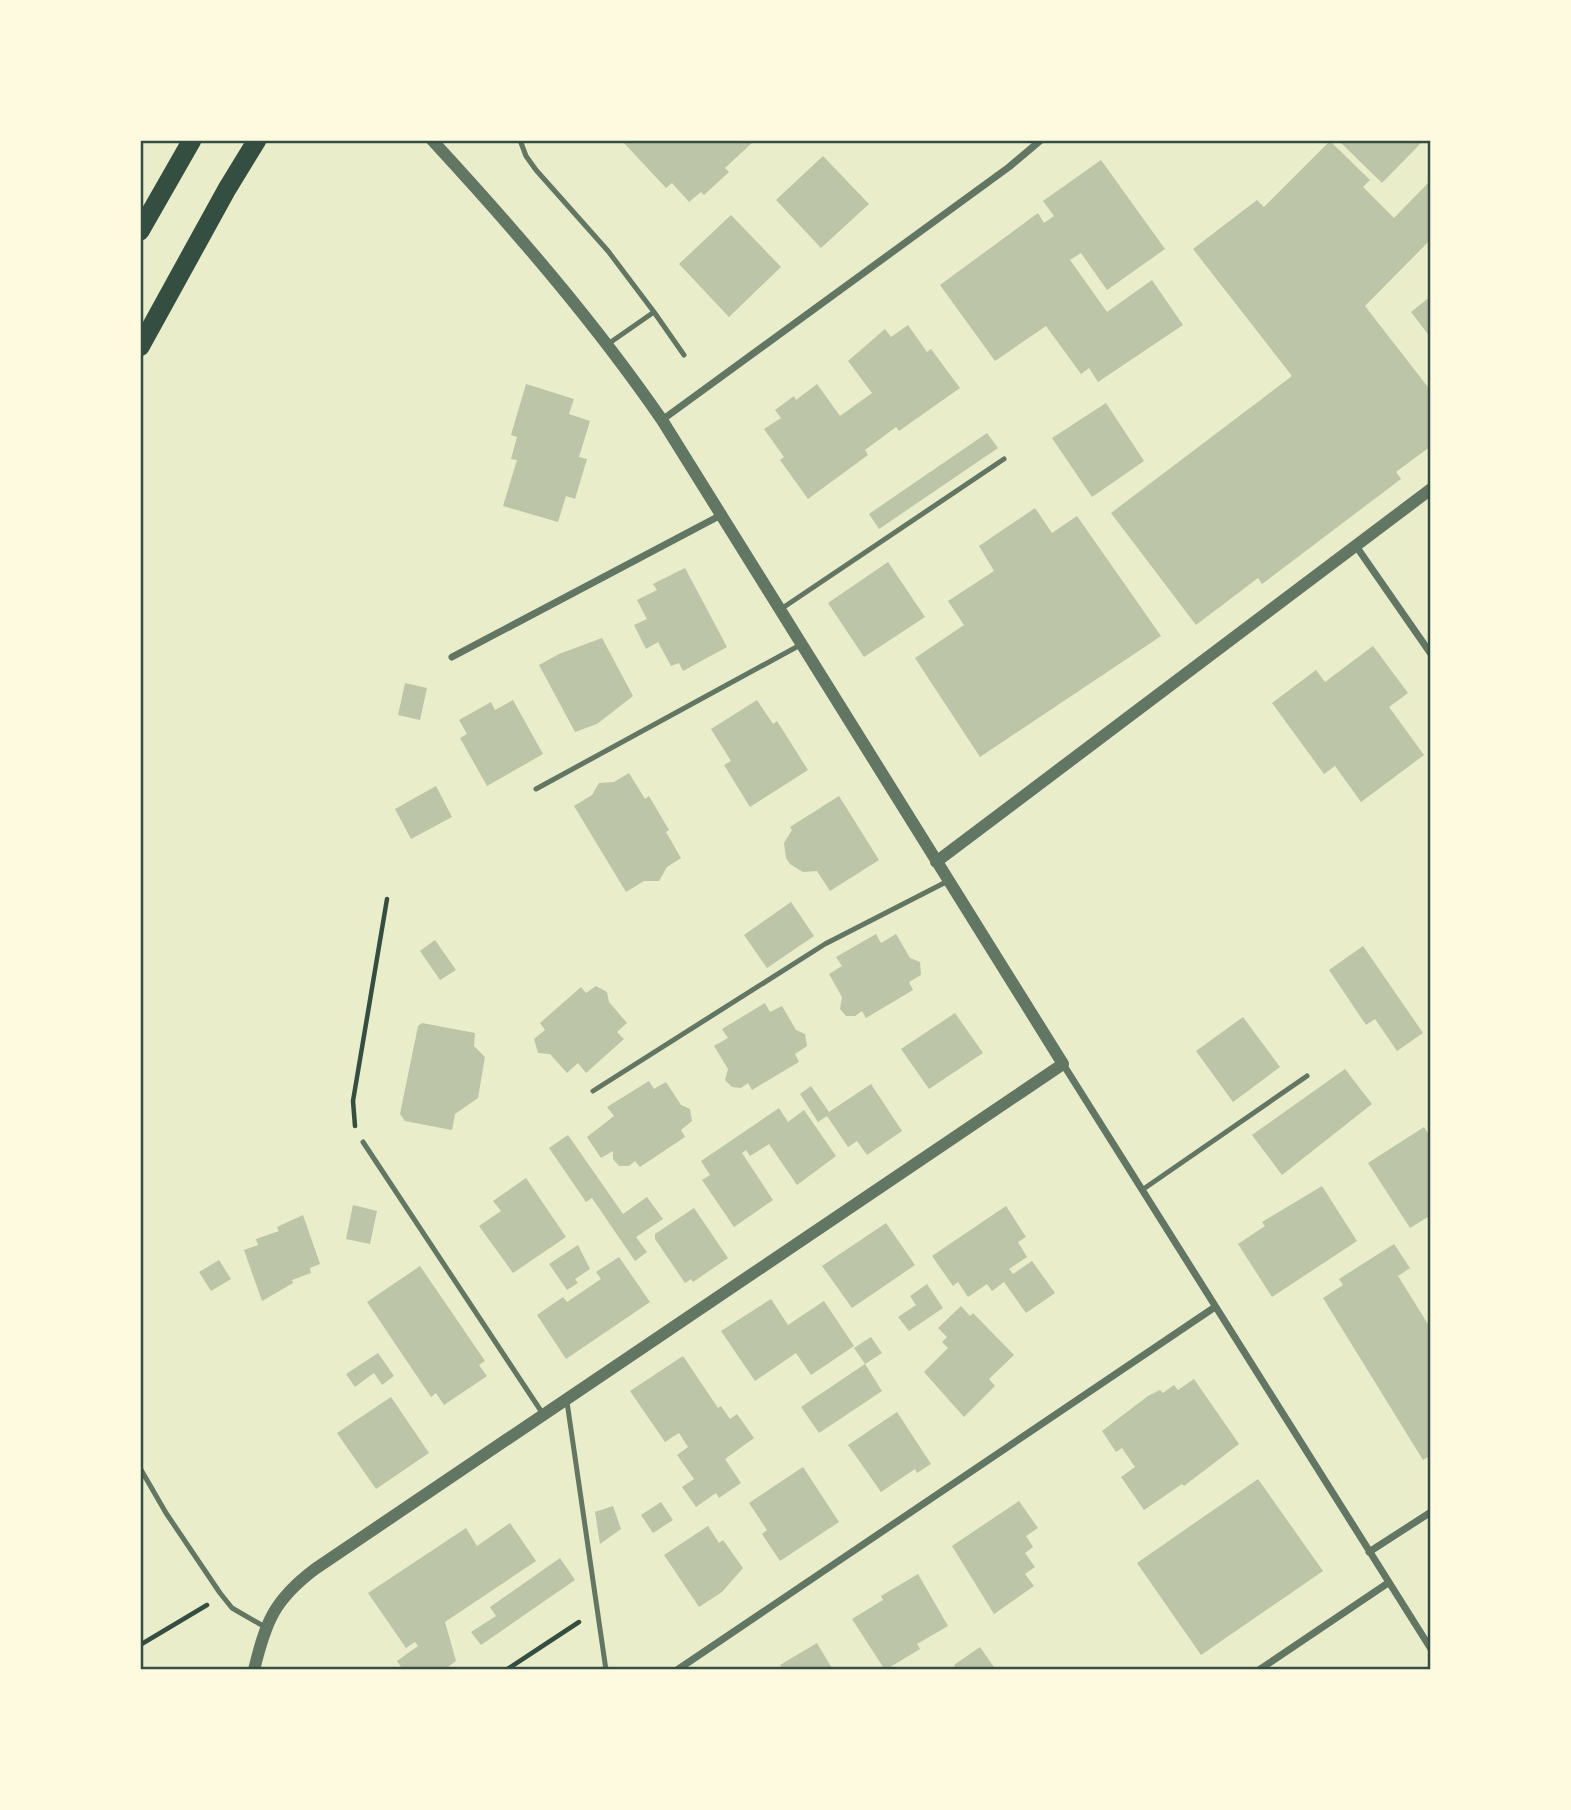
<svg xmlns="http://www.w3.org/2000/svg" width="1571" height="1810" viewBox="0 0 1571 1810" font-family="Bitter,serif">
<rect width="100%" height="100%" fill="#e9edc9"/>
<path fill="#bcc5a7" d="M 627,140 L 752,140 L 753,142 L 725,168 L 729,172 L 704,195 L 701,192 L 689,202 L 672,183 L 666,188 L 624,143 Z
M 1338,140 L 1424,140 L 1382,183 Z
M 1330,141 L 1370,180 L 1363,187 L 1394,218 L 1431,180 L 1431,239 L 1365,306 L 1431,391 L 1431,446 L 1396,472 L 1401,479 L 1262,584 L 1258,578 L 1196,625 L 1111,513 L 1292,376 L 1193,249 L 1257,200 L 1264,207 Z
M 823,156 L 869,204 L 821,248 L 776,200 Z
M 1101,160 L 1165,249 L 1107,290 L 1081,253 L 1070,260 L 1107,312 L 1152,280 L 1183,325 L 1098,382 L 1089,368 L 1081,374 L 1046,326 L 995,361 L 940,285 L 1038,213 L 1044,223 L 1054,216 L 1043,201 Z
M 731,215 L 781,267 L 729,317 L 679,264 Z
M 1431,296 L 1431,338 L 1411,312 Z
M 908,325 L 927,352 L 931,349 L 960,388 L 899,431 L 896,427 L 865,450 L 868,455 L 808,499 L 780,460 L 784,457 L 764,429 L 781,418 L 775,410 L 794,396 L 796,400 L 817,384 L 840,416 L 872,393 L 848,361 L 885,329 L 891,337 Z
M 526,384 L 574,399 L 569,414 L 590,421 L 579,457 L 587,459 L 575,499 L 566,496 L 558,522 L 503,506 L 517,460 L 511,459 L 517,437 L 511,435 Z
M 1106,403 L 1144,461 L 1092,497 L 1052,438 Z
M 987,433 L 998,448 L 879,529 L 869,514 Z
M 1035,508 L 1052,533 L 1077,516 L 1161,636 L 980,757 L 915,658 L 964,625 L 948,601 L 994,571 L 979,546 Z
M 888,562 L 925,617 L 864,657 L 828,603 Z
M 685,568 L 727,647 L 683,671 L 679,663 L 671,666 L 658,642 L 646,649 L 634,625 L 647,619 L 637,600 L 657,590 L 653,584 Z
M 602,638 L 633,696 L 597,724 L 575,732 L 539,665 L 559,654 Z
M 1373,646 L 1408,693 L 1389,707 L 1424,755 L 1361,802 L 1335,766 L 1324,774 L 1272,703 L 1316,670 L 1325,682 Z
M 405,683 L 427,688 L 420,720 L 398,715 Z
M 513,700 L 543,754 L 487,786 L 460,738 L 467,734 L 459,720 L 491,702 L 495,710 Z
M 757,700 L 773,724 L 777,721 L 808,770 L 750,807 L 724,765 L 731,761 L 711,729 Z
M 629,773 L 645,799 L 649,796 L 669,830 L 666,832 L 681,858 L 667,867 L 659,881 L 644,881 L 626,892 L 574,806 L 592,795 L 599,783 L 614,782 Z
M 436,786 L 452,817 L 411,839 L 395,809 Z
M 839,796 L 879,860 L 830,891 L 817,871 L 803,872 L 790,864 L 786,858 L 784,843 L 792,830 L 790,827 Z
M 791,902 L 814,936 L 767,968 L 744,935 Z
M 876,934 L 881,943 L 896,934 L 910,958 L 920,962 L 921,975 L 909,982 L 913,990 L 866,1018 L 862,1011 L 855,1016 L 846,1016 L 840,1009 L 842,997 L 829,974 L 842,966 L 836,957 Z
M 435,940 L 456,970 L 440,980 L 420,951 Z
M 1363,946 L 1423,1033 L 1397,1051 L 1375,1019 L 1366,1025 L 1329,970 Z
M 596,986 L 607,992 L 609,1002 L 627,1023 L 617,1032 L 624,1039 L 586,1073 L 578,1063 L 567,1073 L 550,1054 L 538,1053 L 534,1039 L 545,1030 L 540,1023 L 581,987 L 586,993 Z
M 765,1003 L 770,1012 L 782,1006 L 796,1030 L 805,1034 L 807,1046 L 795,1054 L 799,1062 L 752,1090 L 748,1083 L 741,1088 L 732,1087 L 725,1080 L 728,1069 L 714,1046 L 728,1038 L 722,1029 Z
M 955,1013 L 983,1053 L 929,1089 L 901,1049 Z
M 1243,1017 L 1280,1067 L 1233,1102 L 1196,1051 Z
M 422,1023 L 475,1033 L 474,1046 L 485,1057 L 478,1098 L 455,1114 L 452,1130 L 405,1121 L 400,1114 L 418,1026 Z
M 1345,1069 L 1372,1104 L 1282,1175 L 1252,1135 Z
M 649,1081 L 654,1089 L 666,1082 L 681,1105 L 690,1109 L 692,1121 L 681,1130 L 685,1137 L 640,1167 L 635,1161 L 629,1166 L 619,1166 L 613,1159 L 613,1151 L 601,1158 L 587,1137 L 614,1116 L 607,1107 Z
M 871,1084 L 902,1131 L 867,1155 L 857,1141 L 848,1147 L 827,1116 L 818,1122 L 800,1094 L 811,1086 L 829,1112 Z
M 779,1108 L 788,1122 L 804,1110 L 836,1156 L 797,1185 L 769,1144 L 750,1156 L 746,1150 L 742,1153 L 773,1200 L 734,1227 L 702,1180 L 710,1175 L 701,1161 Z
M 1424,1127 L 1431,1138 L 1431,1215 L 1410,1228 L 1368,1163 Z
M 568,1135 L 623,1214 L 647,1197 L 663,1219 L 636,1237 L 647,1252 L 635,1261 L 592,1198 L 586,1202 L 549,1148 Z
M 526,1178 L 566,1237 L 513,1273 L 479,1226 L 501,1211 L 493,1201 Z
M 1322,1186 L 1357,1241 L 1272,1297 L 1238,1244 L 1265,1226 L 1262,1222 Z
M 353,1205 L 377,1211 L 370,1244 L 346,1239 Z
M 1006,1206 L 1026,1237 L 1018,1242 L 1027,1257 L 1009,1269 L 1013,1274 L 1032,1261 L 1055,1293 L 1026,1313 L 1004,1282 L 992,1291 L 987,1284 L 968,1297 L 958,1282 L 953,1286 L 932,1256 Z
M 694,1208 L 728,1258 L 693,1282 L 691,1279 L 685,1283 L 655,1239 L 655,1234 Z
M 303,1215 L 320,1264 L 310,1268 L 311,1273 L 292,1280 L 293,1283 L 262,1301 L 244,1250 L 258,1245 L 256,1239 L 279,1231 L 277,1227 Z
M 886,1223 L 915,1265 L 852,1308 L 822,1266 Z
M 1394,1244 L 1410,1268 L 1398,1276 L 1431,1329 L 1431,1455 L 1423,1460 L 1323,1298 L 1343,1285 L 1339,1279 Z
M 578,1245 L 590,1269 L 575,1279 L 578,1283 L 567,1290 L 549,1264 Z
M 619,1257 L 650,1302 L 566,1359 L 537,1315 L 563,1297 L 567,1302 L 601,1279 L 596,1272 Z
M 219,1260 L 231,1279 L 211,1291 L 199,1272 Z
M 420,1266 L 485,1361 L 479,1365 L 487,1376 L 444,1405 L 436,1393 L 431,1397 L 367,1302 Z
M 927,1284 L 943,1308 L 909,1331 L 898,1317 L 916,1305 L 910,1296 Z
M 771,1299 L 788,1325 L 824,1301 L 854,1346 L 811,1375 L 796,1353 L 755,1381 L 721,1331 Z
M 961,1306 L 970,1316 L 973,1313 L 1014,1355 L 989,1379 L 995,1386 L 964,1417 L 924,1372 L 948,1348 L 942,1342 L 947,1337 L 938,1328 Z
M 871,1337 L 882,1353 L 865,1364 L 882,1391 L 819,1433 L 801,1407 L 865,1364 L 854,1348 Z
M 378,1353 L 394,1376 L 382,1385 L 374,1373 L 355,1387 L 346,1374 Z
M 683,1356 L 718,1408 L 721,1406 L 730,1419 L 737,1414 L 754,1438 L 725,1459 L 741,1483 L 719,1498 L 716,1493 L 696,1507 L 682,1487 L 694,1479 L 677,1455 L 688,1447 L 679,1433 L 665,1442 L 630,1391 Z
M 1194,1379 L 1239,1444 L 1184,1486 L 1182,1484 L 1144,1510 L 1121,1477 L 1135,1467 L 1122,1448 L 1116,1452 L 1102,1431 L 1148,1396 L 1160,1390 L 1163,1393 L 1174,1385 L 1178,1390 Z
M 391,1397 L 429,1453 L 376,1489 L 337,1433 Z
M 897,1412 L 931,1464 L 917,1473 L 915,1469 L 881,1492 L 848,1445 Z
M 803,1467 L 839,1522 L 780,1561 L 762,1534 L 767,1530 L 749,1503 Z
M 1258,1479 L 1323,1571 L 1201,1655 L 1137,1563 Z
M 1019,1501 L 1038,1528 L 1026,1536 L 1033,1547 L 1025,1553 L 1035,1567 L 1025,1574 L 1034,1586 L 994,1614 L 952,1546 Z
M 661,1502 L 673,1520 L 653,1533 L 641,1515 Z
M 613,1506 L 621,1529 L 600,1544 L 595,1512 Z
M 510,1523 L 536,1561 L 445,1622 L 456,1661 L 444,1670 L 403,1670 L 397,1661 L 418,1646 L 415,1642 L 406,1648 L 368,1593 L 466,1528 L 477,1546 Z
M 708,1526 L 719,1543 L 723,1540 L 743,1568 L 722,1592 L 699,1607 L 664,1555 Z
M 560,1558 L 575,1580 L 481,1645 L 471,1632 L 496,1616 L 490,1607 Z
M 918,1574 L 948,1626 L 917,1644 L 920,1649 L 885,1670 L 852,1619 L 883,1600 L 881,1596 Z
M 817,1643 L 833,1670 L 783,1670 L 780,1665 Z
M 980,1647 L 996,1670 L 958,1670 L 954,1665 Z"/>
<g fill="none" stroke-linecap="round" stroke-linejoin="round">
<path stroke="#344e41" stroke-width="4.5" d="M 355,1126 L 353,1101 L 387,899
M 140,1645 L 207,1605
M 506,1670 L 579,1622"/>
<path stroke="#617663" stroke-width="5" d="M 520,140 L 526,156 L 536,170 L 608,251 L 654,312 L 608,344
M 654,312 L 684,355
M 781,609 L 1004,459
M 536,789 L 802,644
M 593,1091 L 825,944 L 948,881
M 363,1142 L 543,1414
M 1142,1190 L 1307,1076
M 567,1402 L 606,1670
M 140,1468 L 166,1513 L 220,1593 L 232,1608 L 265,1627"/>
<path stroke="#617663" stroke-width="7" d="M 662,420 L 1009,167 L 1041,140
M 1356,546 L 1431,654
M 452,657 L 723,514
M 1063,1064 L 1431,1649
M 1369,1552 L 1431,1512
M 677,1670 L 1215,1307
M 1259,1670 L 1388,1583"/>
<path stroke="#617663" stroke-width="12" d="M 936,862 L 1431,489
M 254,1670 C 266,1621 274,1600 315,1569 L 1063,1064 L 662,420 C 593,320 514,229 432,140"/>
<path stroke="#344e41" stroke-width="19" d="M 140,231 L 192,140
M 140,347 L 227,189 L 257,140"/>
</g>
<rect width="1571" height="1810" fill="none" stroke="#fefae0" stroke-width="284"/>
<rect x="142" y="142" width="1287" height="1526" fill="none" stroke="#344e41" stroke-width="2.5"/>
</svg>
